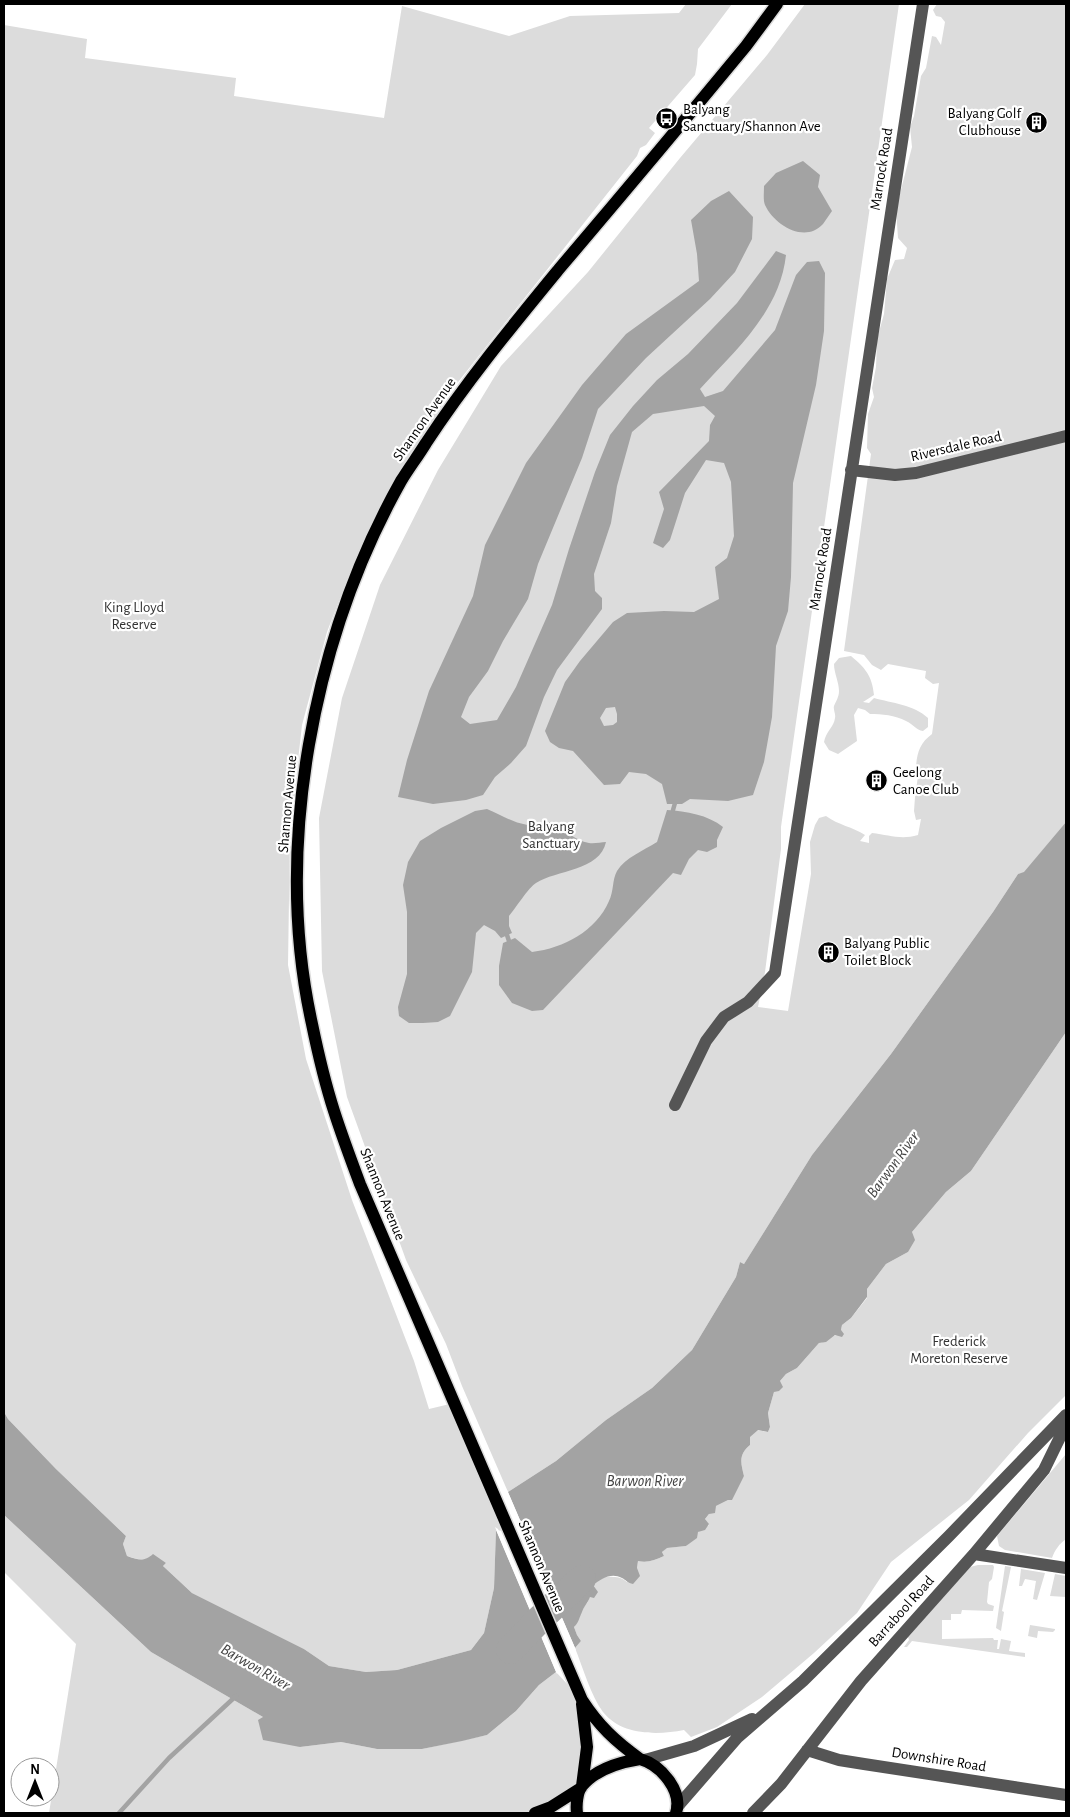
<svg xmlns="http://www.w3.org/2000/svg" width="1070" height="1817" viewBox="0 0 1070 1817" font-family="'Alegreya Sans',sans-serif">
<rect width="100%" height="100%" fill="#fff"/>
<path fill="#dcdcdc" d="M 686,4 L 732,4 L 698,49 L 697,64 L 695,75 L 649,128 L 655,133 L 646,145 L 640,148 L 637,156 L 451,391 L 393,484 L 353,564 L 327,632 L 302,725 L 290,832 L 288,965 L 306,1059 L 352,1200 L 414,1361 L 429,1409 L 454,1403 L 510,1532 L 496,1530 L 494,1588 L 484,1633 L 471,1650 L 397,1670 L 366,1672 L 329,1666 L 304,1649 L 192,1593 L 163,1566 L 166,1563 C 152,1560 140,1561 127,1556 L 123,1544 L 126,1536 L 56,1469 L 8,1419 L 4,1412 L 4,25 L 87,39 L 85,58 L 236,78 L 234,96 L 384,118 L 402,6 L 509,36 L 570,16 L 679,13 Z
M 805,4 L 899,4 L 781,827 L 781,849 L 765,972 L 758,1007 L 788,1011 L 811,874 L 810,842 L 815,825 L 819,818 L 826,816 C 838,825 853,827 865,835 L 860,841 L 869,843 L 869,836 L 872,833 C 889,835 901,840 918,835 L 921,819 L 916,820 L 914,811 L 915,797 L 919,769 L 916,767 C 917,752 920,743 932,734 L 939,683 L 933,684 L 925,678 L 926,671 L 888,664 L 881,670 L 872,665 L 864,655 L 844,651 L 871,454 L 867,448 L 868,414 L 874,397 L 872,388 L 876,367 L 877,339 L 884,314 L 887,279 L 895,260 L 904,259 L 907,248 L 898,238 L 896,209 L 912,147 L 910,127 L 914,116 L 921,76 L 926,68 L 932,36 L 936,37 L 941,45 L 945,22 L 941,17 L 936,16 L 933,10 L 937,4 L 1066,4 L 1066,822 L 1024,873 L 1018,874 L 993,912 L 891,1054 L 812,1155 L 744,1264 L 740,1262 L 736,1277 L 692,1350 L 652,1388 L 606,1420 L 556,1461 L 508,1492 L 462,1386 L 446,1344 L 406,1260 L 347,1097 L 322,971 L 319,818 L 342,698 L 380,585 L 438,470 L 501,366 L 588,272 L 680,158 L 767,55 Z
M 851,656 C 865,668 872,675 874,695 L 863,702 L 869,703 L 874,698 C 892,703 914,705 928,718 L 928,727 L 923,731 C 916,730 913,724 906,721 C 895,715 882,714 870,714 L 865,710 L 858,708 L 854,715 L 857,741 L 838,754 L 829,750 L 824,742 C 826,731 834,727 835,718 C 836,714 833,710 834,706 C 836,701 839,697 839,691 C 839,682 834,673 834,664 L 839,658 Z
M 1066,1032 L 1066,1395 L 1028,1433 L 969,1500 L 891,1562 L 857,1613 L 814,1653 L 762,1697 L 717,1727 L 691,1737 L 684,1730 C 658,1735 622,1736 603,1712 C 591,1696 583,1668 575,1648 L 581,1641 L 577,1635 L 574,1627 C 579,1621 579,1615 583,1609 C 585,1605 588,1603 589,1599 C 593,1586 596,1575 613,1577 C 619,1577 622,1578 627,1582 L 637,1568 L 638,1561 C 648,1563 655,1560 664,1556 L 662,1552 L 666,1548 L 686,1546 L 698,1532 L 709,1525 L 705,1519 L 716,1506 L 728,1500 L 744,1476 C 741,1463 738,1455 750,1445 L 749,1437 L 757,1430 L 768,1432 L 770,1427 L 768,1413 L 774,1392 L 780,1381 L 786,1374 L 797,1368 L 819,1343 C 828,1342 831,1335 838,1335 L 841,1330 L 842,1325 L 851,1318 L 867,1298 L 867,1289 L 886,1264 L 908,1252 L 912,1232 L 946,1192 L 971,1171 Z
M 1066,1454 L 1066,1539 C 1059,1544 1055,1550 1052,1558 L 1005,1550 L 999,1546 L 997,1536 Z
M 4,1515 L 151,1652 L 263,1717 L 300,1747 L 341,1742 L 377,1749 L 422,1749 L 487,1735 L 516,1711 L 539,1685 L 556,1672 L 582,1700 L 582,1786 L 535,1813 L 49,1813 L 76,1644 L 4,1572 Z
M 978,1565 L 993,1565 L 994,1567 L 992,1579 L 989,1582 L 987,1602 L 988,1604 L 994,1606 L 993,1611 L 962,1610 L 961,1614 L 951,1614 L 951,1620 L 942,1620 L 942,1639 L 993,1638 L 994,1640 L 998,1640 L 997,1649 L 999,1649 L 1001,1639 L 1011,1641 L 1009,1651 L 1025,1653 L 1025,1657 L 912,1641 L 907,1647 L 904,1647 L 909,1640 L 908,1637 L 970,1567 Z
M 1005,1566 L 1011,1567 L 1002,1611 L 1004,1612 L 1001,1631 L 996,1628 Z
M 1021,1569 L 1045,1573 L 1037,1600 L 1033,1599 L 1036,1581 L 1025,1579 L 1022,1586 L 1019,1586 Z
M 1055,1574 L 1066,1576 L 1066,1597 L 1050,1596 Z
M 1030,1625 L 1055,1629 L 1055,1630 L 1053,1632 L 1038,1631 L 1037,1638 L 1028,1636 Z"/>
<path fill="#a3a3a3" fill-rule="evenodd" d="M 803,161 L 820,175 L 818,187 L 832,211 C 829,215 826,220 823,224 C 805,244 774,225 765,205 C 763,200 764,192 764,186 L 776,173 Z
M 729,191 L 753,217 L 752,239 L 735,272 L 710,299 L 646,358 L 598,409 L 582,458 L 538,564 L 528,599 L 503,641 L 488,671 L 469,697 L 461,717 L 470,724 L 497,720 L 516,687 L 552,605 L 569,549 L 595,472 L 610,435 L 633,406 L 657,380 L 688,354 L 737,303 L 776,251 L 786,255 C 780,311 736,350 700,389 L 705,397 L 723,391 L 775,330 L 796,275 L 807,262 L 819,261 L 825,273 L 824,331 L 816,385 L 793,483 L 791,577 L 788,611 L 776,646 L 772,717 L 764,762 L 753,795 L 728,801 L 690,799 L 682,804 L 667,804 L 662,784 L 646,774 L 629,772 L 620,784 L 604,785 L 573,751 L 559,748 L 550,742 L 545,731 L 565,682 L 580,661 L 613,622 L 627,613 L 664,611 L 694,612 L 719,599 L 715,567 L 727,558 L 734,536 L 731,482 L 724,463 L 706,460 L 685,493 L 670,540 L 663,548 L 653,543 L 664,509 L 659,492 L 709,441 L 710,425 L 715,416 L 704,406 L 653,414 L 632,432 L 617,486 L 611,523 L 594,574 L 595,591 L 602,598 L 602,609 L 557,670 L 544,697 L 526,746 L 511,763 L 495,777 L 483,795 L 466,800 L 433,804 L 398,797 L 407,760 L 429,691 L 473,596 L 485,545 L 526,463 L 582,385 L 626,334 L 699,281 L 697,254 L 691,220 L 711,201 ZM 615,707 L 617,714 L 617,722 L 613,725 L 604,726 L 600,718 L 606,708 Z
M 487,809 C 510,819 525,831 550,822 C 563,828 575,841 589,843 C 594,844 601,842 606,842 C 600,871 556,870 536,883 C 529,887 515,909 509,916 L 509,926 L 512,933 L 501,938 L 495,931 L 484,925 L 476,933 L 472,972 L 450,1016 L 438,1022 L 423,1023 L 409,1023 L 399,1016 L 398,1007 L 407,974 L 407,912 L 403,885 L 408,862 L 420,841 L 441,828 L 475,811 Z
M 667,810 C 686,811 708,815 723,827 L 717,840 L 717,847 L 707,852 L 698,850 L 689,859 L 681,875 L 673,873 L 543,1010 L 532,1011 L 512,1003 L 499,985 L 499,966 L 503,943 L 515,938 L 532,952 C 564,948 596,931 609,901 C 614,891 612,880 617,871 C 626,857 643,851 657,842 Z
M 1066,822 L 1066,1032 L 971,1171 L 946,1192 L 912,1232 L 915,1240 L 908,1252 L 886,1264 L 867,1289 L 867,1297 L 851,1318 L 842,1325 L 841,1330 L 844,1334 L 842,1337 L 835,1335 L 826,1342 L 819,1343 L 797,1368 L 786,1374 L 780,1381 L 783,1387 L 779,1391 L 774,1392 L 768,1413 L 770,1427 L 768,1432 L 758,1430 L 750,1437 L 750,1445 C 738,1455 741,1463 744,1476 L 732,1500 L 728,1500 L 716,1506 L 715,1513 L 709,1514 L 705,1519 L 709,1524 L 705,1530 L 698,1532 L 697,1538 L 686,1546 L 667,1548 L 662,1552 L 664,1556 C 655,1560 648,1563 638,1561 L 637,1568 L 640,1576 L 633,1584 C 628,1583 626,1580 622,1578 C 611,1572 601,1579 593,1585 L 598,1592 L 594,1598 L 590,1597 C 588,1603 584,1606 582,1612 C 579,1618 579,1622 574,1627 L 577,1635 L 581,1641 L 575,1648 L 508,1492 L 556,1461 L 606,1420 L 652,1388 L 692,1350 L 736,1277 L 740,1262 L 744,1264 L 812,1155 L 891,1054 L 993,912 L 1018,874 L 1024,872 Z
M 4,1412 L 8,1419 L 56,1469 L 126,1536 L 123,1544 L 127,1556 C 139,1560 144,1562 153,1554 L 166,1563 L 163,1566 L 192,1593 L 304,1649 L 329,1666 L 366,1672 L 397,1670 L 471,1650 L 484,1633 L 494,1588 L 496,1530 L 556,1672 L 539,1685 L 516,1711 L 487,1735 L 462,1741 L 422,1749 L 377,1749 L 341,1742 L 300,1747 L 263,1740 L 258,1720 L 263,1717 L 151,1652 L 4,1515 Z"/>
<path fill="#fff" d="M 507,1490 L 556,1604 L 576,1650 L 572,1649 L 506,1493 Z
M 495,1527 L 498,1529 L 559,1671 L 557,1674 Z"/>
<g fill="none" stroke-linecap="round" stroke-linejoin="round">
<path stroke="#a3a3a3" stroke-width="4.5" d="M 673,810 L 675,803
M 507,935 L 509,941
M 119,1813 L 169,1758 L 236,1696"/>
<path stroke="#a3a3a3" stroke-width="28" d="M 510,1650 L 539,1620 L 582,1579"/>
<defs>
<path id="major" d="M 640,1759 C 615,1741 599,1726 582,1700 L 360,1184 C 351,1160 342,1136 334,1111 C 325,1083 318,1053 312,1024 C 273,847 313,638 401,481 C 409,468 418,456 426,443 C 466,382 513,325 559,269 C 622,195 684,121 746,46 L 777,4
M 582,1786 L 587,1747 L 582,1704
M 535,1813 L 551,1807 L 581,1788
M 577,1813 C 576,1805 577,1792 582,1786 C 596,1769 621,1762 640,1759 C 661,1765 683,1791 676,1813"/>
</defs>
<use href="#major" stroke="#dbdbdb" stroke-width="15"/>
<path stroke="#555" stroke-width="12" d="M 851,470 L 895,475 L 916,473 L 1066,436
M 675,1105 L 706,1041 L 724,1017 L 748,1002 L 775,973 L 923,4
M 974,1554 L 1066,1568
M 807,1750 L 839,1760 L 864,1764 L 1066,1795
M 645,1760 L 694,1746 L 752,1719
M 677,1807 L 737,1738 L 803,1681 L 949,1536 L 1066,1415
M 753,1813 L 781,1784 L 861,1681 L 974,1554 L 1044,1470 L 1066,1425"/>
<use href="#major" stroke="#000" stroke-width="12"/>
</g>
<defs>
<symbol id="bus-disc" viewBox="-11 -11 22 22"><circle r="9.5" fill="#000" stroke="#fff"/><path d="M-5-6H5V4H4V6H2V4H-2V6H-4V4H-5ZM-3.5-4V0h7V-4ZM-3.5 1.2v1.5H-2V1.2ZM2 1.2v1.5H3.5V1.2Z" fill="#fff"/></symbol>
<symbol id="building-disc" viewBox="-11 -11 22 22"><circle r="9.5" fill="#000" stroke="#fff"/><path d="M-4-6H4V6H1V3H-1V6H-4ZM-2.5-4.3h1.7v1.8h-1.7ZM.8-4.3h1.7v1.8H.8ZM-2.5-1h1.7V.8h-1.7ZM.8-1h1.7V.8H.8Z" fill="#fff"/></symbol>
</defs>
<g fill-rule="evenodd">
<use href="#bus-disc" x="654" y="106" width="25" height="25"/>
<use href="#building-disc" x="1024" y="110" width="25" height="25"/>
<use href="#building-disc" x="864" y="768" width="25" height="25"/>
<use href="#building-disc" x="816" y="940" width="25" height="25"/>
</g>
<g text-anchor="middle" stroke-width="4.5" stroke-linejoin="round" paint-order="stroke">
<g font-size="15" fill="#000" stroke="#fff" text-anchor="start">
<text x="683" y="114">Balyang<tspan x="683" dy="17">Sanctuary/Shannon Ave</tspan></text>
<text x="1021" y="118" text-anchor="end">Balyang Golf<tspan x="1021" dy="17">Clubhouse</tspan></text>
<text x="893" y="777">Geelong<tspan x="893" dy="17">Canoe Club</tspan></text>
<text x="844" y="948">Balyang Public<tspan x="844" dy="17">Toilet Block</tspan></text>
</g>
<g font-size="15" fill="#000" stroke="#fff">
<text transform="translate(881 169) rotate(-81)" y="5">Marnock Road</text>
<text transform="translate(424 419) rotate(-55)" y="5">Shannon Avenue</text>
<text transform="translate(956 446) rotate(-13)" y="5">Riversdale Road</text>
<text transform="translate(820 569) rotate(-81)" y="5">Marnock Road</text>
<text transform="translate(287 804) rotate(-85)" y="5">Shannon Avenue</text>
<text transform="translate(383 1194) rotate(68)" y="5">Shannon Avenue</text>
<text transform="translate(542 1566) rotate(67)" y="5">Shannon Avenue</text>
<text transform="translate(901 1611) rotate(-48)" y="5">Barrabool Road</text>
<text transform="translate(939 1759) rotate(9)" y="5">Downshire Road</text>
</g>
<g font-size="15" fill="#333" stroke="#fff">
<text x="134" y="612">King Lloyd<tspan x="134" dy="17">Reserve</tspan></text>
<text x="551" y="831">Balyang<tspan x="551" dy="17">Sanctuary</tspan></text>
<text x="959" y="1346">Frederick<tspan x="959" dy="17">Moreton Reserve</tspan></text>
</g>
<g font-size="16" font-style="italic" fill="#444" stroke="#fff">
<text transform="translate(892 1164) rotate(-54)" y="6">Barwon River</text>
<text x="645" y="1486">Barwon River</text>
<text transform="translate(256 1666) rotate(30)" y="6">Barwon River</text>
</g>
</g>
<rect width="1070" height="1817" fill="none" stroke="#000000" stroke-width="10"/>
<g transform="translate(35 1782)"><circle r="24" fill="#ffffff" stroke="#999999"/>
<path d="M0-4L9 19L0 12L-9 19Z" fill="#000000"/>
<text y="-8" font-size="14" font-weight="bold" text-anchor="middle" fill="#000000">N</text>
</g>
</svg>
